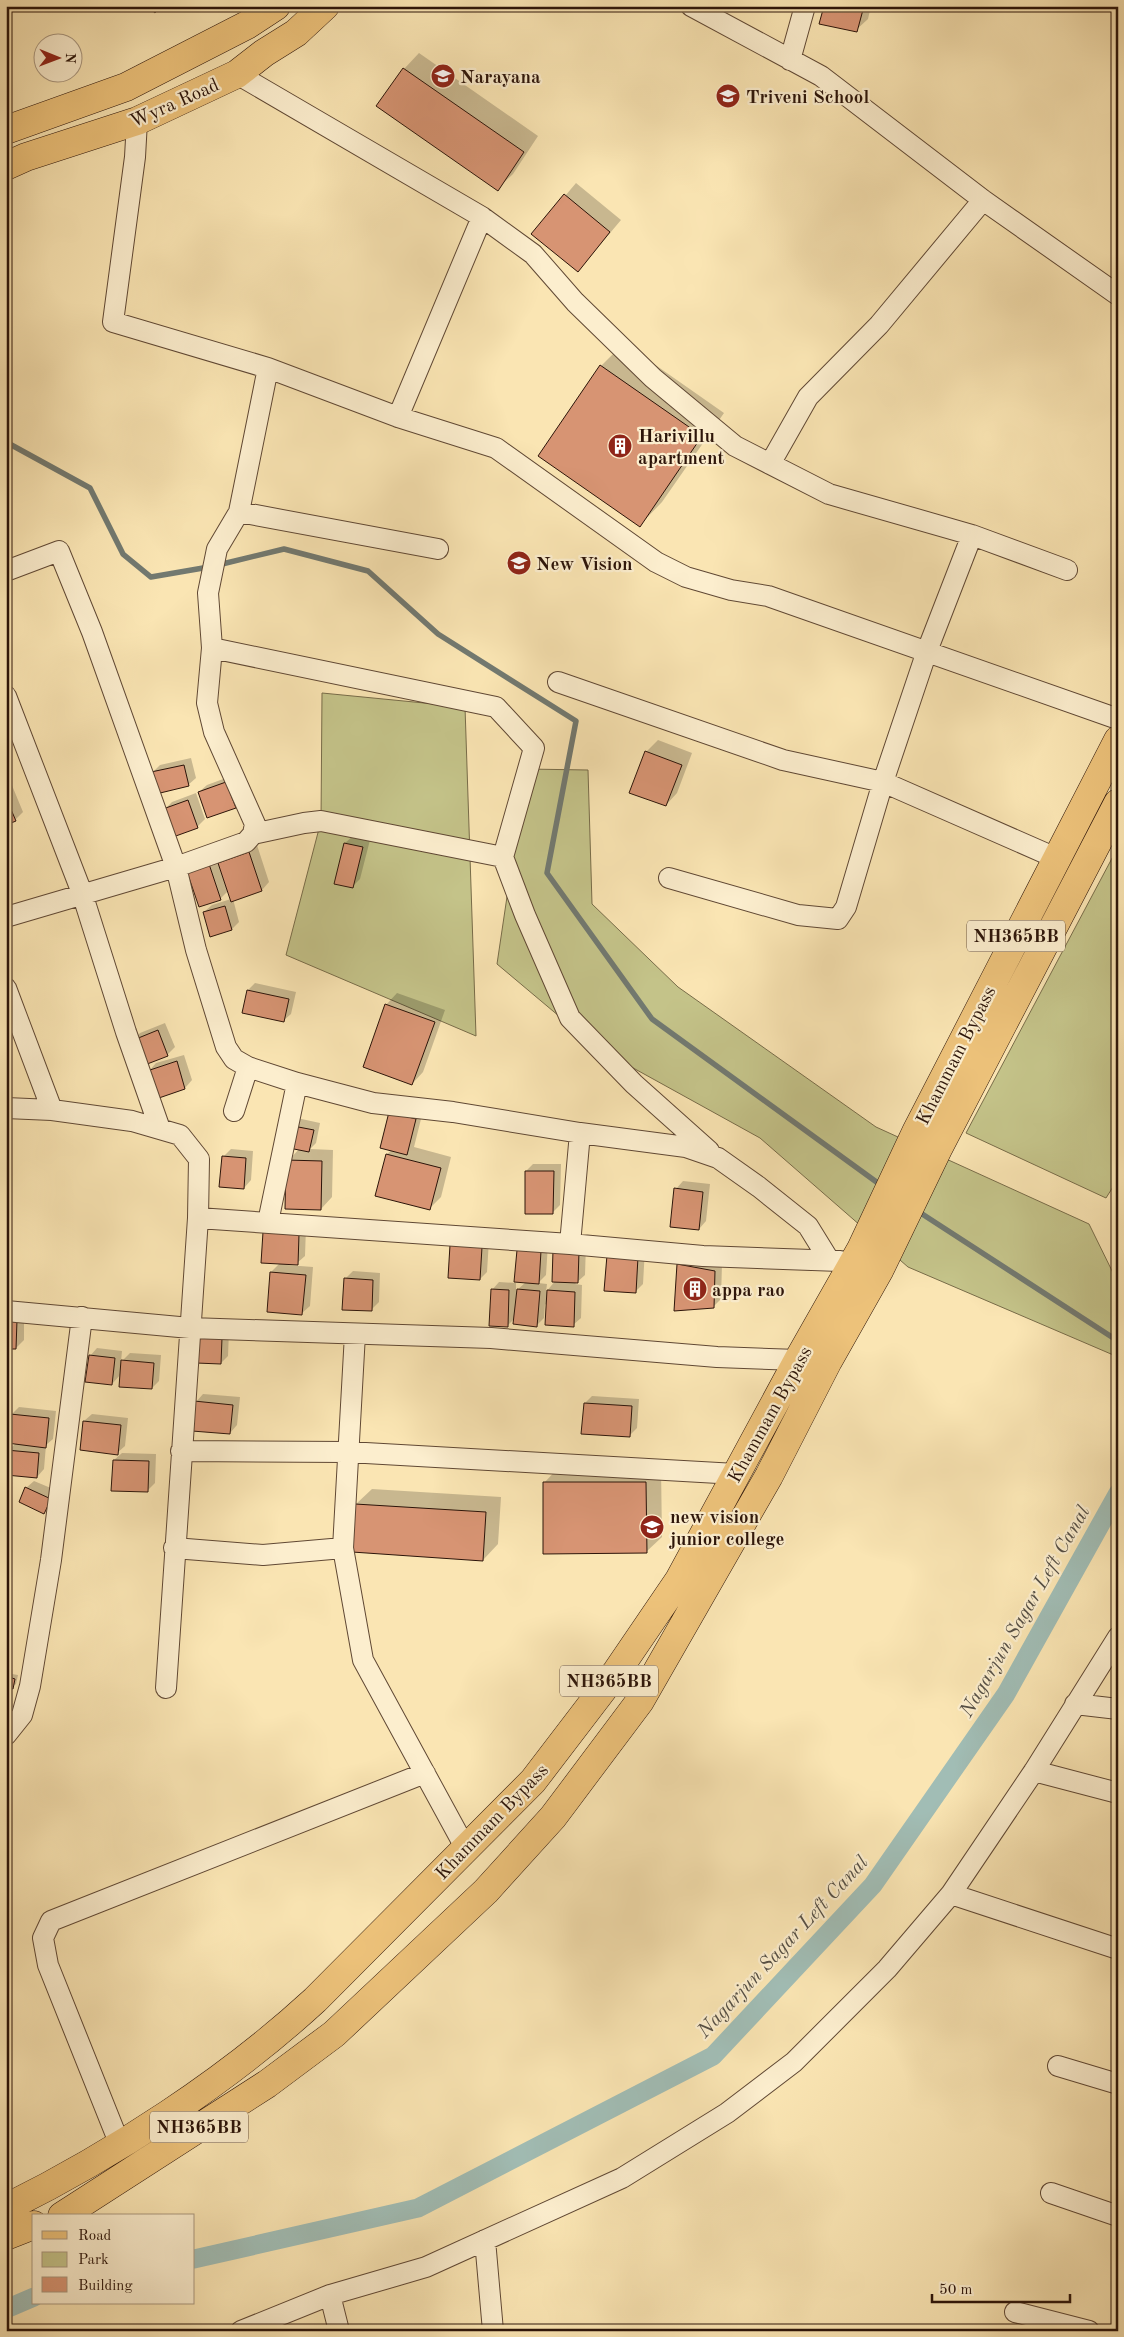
<svg xmlns="http://www.w3.org/2000/svg" width="1124" height="2337" viewBox="0 0 1124 2337" font-family="'Old Standard TT',serif">
<rect width="100%" height="100%" fill="#fae5b3"/>
<filter id="stains"><feTurbulence type="fractalNoise" baseFrequency=".004" numOctaves="4"/><feColorMatrix values="0 0 0 0 .2 0 0 0 0 .09 0 0 0 0 .02 0 0 0 .5 -.17"/></filter>
<radialGradient id="worn" r=".72"><stop offset=".6" stop-color="#630" stop-opacity="0"/><stop offset="1" stop-color="#630" stop-opacity=".3"/></radialGradient>
<path fill="#c4c389" stroke="#786c49" d="M 322,693 L 465,707 L 476,1036 L 286,955 L 321,821 Z
M 526,769 L 588,770 L 592,904 L 678,987 L 876,1127 L 1089,1224 L 1118,1283 L 1118,1357 L 908,1267 L 760,1138 L 597,1048 L 497,964 Z
M 1118,847 L 1118,1179 L 1106,1198 L 966,1133 Z"/>
<path fill="#0003" fill-rule="evenodd" d="M 825,6 L 871,6 L 868,19 L 856,30 Z
M 419,53 L 538,136 L 513,174 L 497,189 L 404,69 Z
M 576,183 L 621,220 L 578,271 L 533,234 Z
M 624,343 L 724,413 L 662,502 L 640,525 L 540,455 L 601,366 Z
M 658,740 L 692,753 L 677,793 L 666,805 L 646,752 Z
M 191,758 L 196,778 L 188,785 L 152,773 L 160,765 Z
M 234,775 L 243,800 L 235,807 L 199,792 L 207,785 Z
M 11,783 L 23,812 L 15,820 L 6,824 L 6,785 Z
M 196,793 L 205,819 L 197,827 L 165,809 L 172,802 Z
M 353,836 L 370,840 L 360,879 L 352,887 L 336,883 L 345,843 Z
M 257,845 L 269,882 L 262,890 L 233,899 L 239,922 L 232,929 L 211,935 L 204,912 L 212,905 L 231,899 L 228,891 L 220,899 L 195,862 L 216,855 L 219,863 L 227,855 Z
M 255,983 L 296,992 L 291,1014 L 283,1021 L 248,990 Z
M 397,993 L 445,1010 L 423,1072 L 412,1084 L 386,1005 Z
M 165,1023 L 175,1047 L 167,1055 L 133,1041 L 140,1033 Z
M 184,1055 L 192,1080 L 185,1088 L 157,1097 L 149,1071 L 156,1063 Z
M 423,1111 L 414,1147 L 451,1157 L 441,1197 L 429,1209 L 387,1154 L 392,1150 L 390,1112 Z
M 297,1118 L 320,1123 L 316,1143 L 310,1149 L 333,1150 L 332,1197 L 321,1209 L 288,1161 L 300,1148 Z
M 231,1149 L 253,1151 L 251,1180 L 244,1188 L 223,1157 Z
M 533,1164 L 561,1164 L 560,1205 L 553,1212 L 526,1171 Z
M 683,1181 L 710,1184 L 706,1221 L 699,1229 L 676,1189 Z
M 306,1227 L 305,1256 L 297,1263 L 287,1263 L 287,1265 L 313,1267 L 310,1306 L 302,1313 L 271,1272 L 280,1263 L 263,1262 Z
M 459,1238 L 489,1240 L 487,1272 L 480,1279 Z
M 548,1244 L 546,1275 L 538,1283 L 547,1284 L 546,1292 L 586,1244 L 585,1275 L 575,1284 L 582,1285 L 581,1318 L 573,1325 L 545,1304 L 544,1318 L 536,1326 L 515,1318 L 507,1326 L 492,1290 L 499,1282 L 516,1283 L 518,1250 ZM 516,1281 L 526,1282 L 516,1291 Z
M 616,1248 L 645,1249 L 643,1284 L 635,1292 Z
M 686,1257 L 722,1264 L 721,1299 L 713,1307 L 678,1265 Z
M 353,1271 L 380,1273 L 379,1302 L 371,1310 L 345,1279 Z
M 6,1312 L 24,1312 L 24,1340 L 16,1348 Z
M 229,1331 L 228,1356 L 221,1363 L 198,1362 Z
M 97,1348 L 122,1351 L 121,1362 L 130,1353 L 161,1355 L 159,1381 L 152,1388 L 121,1374 L 112,1384 L 90,1356 Z
M 203,1394 L 240,1397 L 237,1425 L 230,1433 L 196,1402 Z
M 592,1396 L 639,1399 L 637,1428 L 629,1436 L 585,1403 Z
M 19,1407 L 56,1411 L 53,1439 L 46,1445 L 44,1469 L 37,1477 L 8,1451 L 16,1443 L 11,1415 Z
M 92,1414 L 128,1418 L 125,1446 L 117,1453 L 84,1421 Z
M 122,1453 L 156,1454 L 155,1483 L 147,1491 L 114,1460 Z
M 559,1467 L 661,1467 L 662,1537 L 646,1552 L 544,1483 Z
M 34,1481 L 58,1491 L 52,1505 L 44,1512 L 26,1488 Z
M 372,1489 L 501,1497 L 498,1544 L 483,1560 L 356,1504 Z
M 6,1574 L 10,1574 L 10,1586 L 7,1589 Z
M 6,1673 L 18,1675 L 16,1684 L 12,1687 L 6,1686 Z"/>
<g fill="none" stroke-linecap="round" stroke-linejoin="round">
<path stroke="#727970" stroke-width="5.5" d="M 6,442 L 90,488 L 123,554 L 151,577 L 209,567
M 218,565 L 284,549 L 368,571 L 438,634 L 576,721 L 547,873 L 652,1019 L 882,1186
M 916,1210 L 1118,1341"/>
<path stroke="#a1bdb5" stroke-width="19" d="M 194,2259 L 418,2208 L 713,2056 L 873,1885 L 1006,1694 L 1118,1493
M 6,2309 L 34,2297"/>
</g>
<path fill="#d79473" stroke="#2c1409" d="M 147,6 L 161,6 L 155,13 Z
M 824,6 L 864,6 L 857,32 L 819,24 Z
M 403,68 L 524,152 L 498,191 L 376,106 Z
M 564,194 L 610,232 L 578,272 L 531,234 Z
M 600,365 L 702,436 L 640,527 L 538,456 Z
M 645,751 L 682,765 L 666,806 L 629,793 Z
M 184,765 L 189,786 L 156,794 L 151,772 Z
M 226,782 L 236,808 L 207,818 L 198,792 Z
M 6,798 L 16,821 L 6,825 Z
M 188,800 L 198,828 L 173,837 L 163,809 Z
M 344,843 L 363,847 L 353,888 L 334,884 Z
M 249,852 L 262,891 L 231,902 L 218,863 Z
M 208,861 L 221,900 L 199,907 L 186,869 Z
M 225,906 L 232,930 L 210,937 L 203,912 Z
M 247,990 L 289,999 L 284,1022 L 242,1013 Z
M 385,1004 L 435,1022 L 412,1085 L 363,1067 Z
M 158,1030 L 168,1056 L 142,1066 L 131,1041 Z
M 177,1061 L 185,1089 L 156,1099 L 147,1071 Z
M 389,1112 L 416,1119 L 407,1155 L 380,1148 Z
M 288,1125 L 314,1130 L 309,1152 L 284,1147 Z
M 386,1154 L 441,1168 L 430,1210 L 375,1196 Z
M 222,1156 L 246,1158 L 244,1189 L 219,1187 Z
M 286,1160 L 322,1161 L 321,1210 L 285,1209 Z
M 525,1171 L 554,1171 L 553,1214 L 525,1214 Z
M 674,1188 L 703,1192 L 699,1230 L 670,1227 Z
M 263,1232 L 299,1234 L 298,1265 L 261,1263 Z
M 450,1245 L 482,1247 L 480,1280 L 448,1278 Z
M 517,1250 L 541,1251 L 539,1284 L 514,1282 Z
M 553,1250 L 579,1251 L 578,1283 L 552,1282 Z
M 607,1255 L 638,1257 L 636,1293 L 604,1291 Z
M 677,1264 L 715,1271 L 714,1308 L 674,1311 Z
M 270,1272 L 306,1275 L 302,1315 L 267,1312 Z
M 344,1278 L 373,1280 L 372,1311 L 342,1310 Z
M 491,1289 L 509,1290 L 508,1327 L 489,1326 Z
M 517,1289 L 540,1291 L 537,1327 L 513,1324 Z
M 547,1290 L 575,1292 L 574,1327 L 545,1325 Z
M 6,1319 L 17,1320 L 16,1349 L 6,1349 Z
M 197,1337 L 222,1338 L 221,1364 L 196,1363 Z
M 89,1355 L 115,1358 L 112,1385 L 85,1382 Z
M 121,1360 L 154,1363 L 152,1389 L 119,1387 Z
M 194,1401 L 233,1405 L 230,1434 L 192,1431 Z
M 584,1403 L 632,1406 L 630,1437 L 581,1434 Z
M 10,1414 L 49,1418 L 46,1448 L 7,1443 Z
M 83,1421 L 121,1425 L 118,1455 L 80,1450 Z
M 6,1450 L 39,1453 L 37,1478 L 6,1475 Z
M 113,1460 L 149,1461 L 148,1492 L 111,1491 Z
M 543,1482 L 646,1482 L 647,1553 L 543,1554 Z
M 25,1487 L 51,1499 L 44,1514 L 19,1502 Z
M 355,1504 L 486,1512 L 483,1561 L 352,1552 Z
M 6,1676 L 15,1679 L 13,1689 L 6,1687 Z"/>
<g fill="none" stroke-linecap="round" stroke-linejoin="round">
<defs>
<path id="minor" d="M 691,6 L 821,76 L 983,200 L 1118,295
M 790,60 L 805,6
M 237,74 L 482,217 L 533,254 L 575,302 L 653,378 L 735,446 L 829,494 L 972,535 L 1067,570
M 137,121 L 135,157 L 113,322 L 268,368 L 398,417 L 496,448 L 656,562 L 686,577 L 731,590 L 768,596 L 1118,719
M 398,417 L 482,217
M 770,464 L 808,397 L 879,325 L 983,200
M 239,512 L 438,549
M 972,535 L 927,651 L 883,782 L 1056,858
M 6,571 L 59,551 L 92,632 L 176,867 L 196,950 L 226,1047 L 234,1059 L 248,1067 L 297,1083 L 373,1103 L 453,1112 L 580,1133 L 686,1147 L 718,1158 L 759,1187 L 808,1226 L 829,1260
M 212,648 L 496,707 L 534,748 L 503,857 L 525,915 L 570,1018 L 634,1084 L 709,1151
M 558,682 L 783,760 L 883,782 L 846,907 L 838,919 L 798,915 L 669,878
M 6,696 L 82,893 L 126,1032 L 160,1129
M 253,834 L 304,823 L 321,821 L 503,857
M 6,917 L 176,867 L 246,842 L 253,834 L 255,824 L 214,732 L 207,703 L 212,648 L 208,593 L 217,549 L 239,512 L 268,368
M 6,988 L 52,1110
M 6,1108 L 52,1110 L 132,1121 L 180,1135 L 199,1159 L 198,1218 L 166,1688
M 234,1111 L 248,1067
M 198,1218 L 570,1244 L 703,1256 L 840,1261
M 268,1222 L 297,1083
M 570,1244 L 580,1133
M 6,1311 L 190,1328 L 491,1338 L 717,1357 L 798,1360
M 181,1451 L 348,1452 L 736,1474
M 174,1548 L 263,1555 L 343,1548 L 363,1660 L 466,1849
M 343,1548 L 355,1334
M 1075,1704 L 1118,1709
M 6,1735 L 22,1715 L 30,1686 L 51,1560 L 82,1317
M 1034,1771 L 1118,1793
M 951,1894 L 1118,1949
M 1058,2066 L 1118,2084
M 120,2145 L 48,1965 L 43,1938 L 51,1921 L 425,1773
M 1051,2193 L 1118,2216
M 485,2240 L 493,2331
M 330,2295 L 339,2331
M 1015,2312 L 1089,2331
M 241,2331 L 330,2295 L 426,2267 L 622,2178 L 727,2113 L 794,2062 L 887,1969 L 951,1894 L 1034,1771 L 1118,1637"/>
<path id="primary" d="M 6,130 L 126,87 L 247,25 L 276,6
M 6,166 L 26,157 L 137,121 L 237,74 L 264,53 L 296,33 L 325,6"/>
<path id="trunk" d="M 6,2208 C 113,2155 227,2081 315,2000 L 533,1781 L 617,1671 L 679,1580 L 798,1360 L 861,1249 L 916,1132 L 1118,740
M 62,2216 L 267,2084 L 334,2034 L 486,1891 L 553,1817 L 640,1701 L 769,1476 L 828,1361 L 880,1269 L 939,1147 L 1118,803
M 6,2236 L 34,2225"/>
</defs>
<use href="#minor" stroke="#604834" stroke-width="22"/>
<use href="#primary" stroke="#2c1409" stroke-width="29"/>
<use href="#trunk" stroke="#2c1409" stroke-width="29"/>
<use href="#minor" stroke="#fceece" stroke-width="20"/>
<use href="#primary" stroke="#edc27a" stroke-width="28"/>
<use href="#trunk" stroke="#edc27a" stroke-width="28"/>
</g>
<defs>
<symbol id="university-disc" viewBox="-11 -11 22 22"><circle r="9.5" fill="#8f2418" stroke="#fceece"/><path d="M0-5L7-2L0 1L-7-2ZM-4 1L0 2.5L4 1V4Q0 6-4 4Z" fill="#fff"/></symbol>
<symbol id="school-disc" viewBox="-11 -11 22 22"><circle r="9.5" fill="#8f2418" stroke="#fceece"/><path d="M0-5L7-2L0 1L-7-2ZM-4 1L0 2.5L4 1V4Q0 6-4 4Z" fill="#fff"/></symbol>
<symbol id="building-disc" viewBox="-11 -11 22 22"><circle r="9.5" fill="#8f2418" stroke="#fceece"/><path d="M-4-6H4V6H1V3H-1V6H-4ZM-2.5-4.3h1.7v1.8h-1.7ZM.8-4.3h1.7v1.8H.8ZM-2.5-1h1.7V.8h-1.7ZM.8-1h1.7V.8H.8Z" fill="#fff"/></symbol>
</defs>
<g fill-rule="evenodd">
<use href="#university-disc" x="429" y="62" width="28" height="28"/>
<use href="#school-disc" x="714" y="82" width="28" height="28"/>
<use href="#building-disc" x="606" y="432" width="28" height="28"/>
<use href="#school-disc" x="505" y="549" width="28" height="28"/>
<use href="#building-disc" x="681" y="1275" width="28" height="28"/>
<use href="#university-disc" x="638" y="1513" width="28" height="28"/>
</g>
<g text-anchor="middle" stroke-width="4.5" stroke-linejoin="round" paint-order="stroke">
<g fill="#fceece" stroke="#6a5544" stroke-width="1">
<rect x="967" y="920.5" width="98" height="31" rx="4"/>
<rect x="560" y="1665.5" width="98" height="31" rx="4"/>
<rect x="150" y="2111.5" width="98" height="31" rx="4"/>
</g>
<g font-size="18" font-weight="bold" fill="#2c1409">
<text x="1016" y="942">NH365BB</text>
<text x="609" y="1687">NH365BB</text>
<text x="199" y="2133">NH365BB</text>
</g>
<g font-size="19" font-weight="bold" fill="#2c1409" stroke="#fceece" text-anchor="start">
<text x="460" y="83">Narayana</text>
<text x="746" y="103">Triveni School</text>
<text x="638" y="442">Harivillu<tspan x="638" dy="22">apartment</tspan></text>
<text x="536" y="570">New Vision</text>
<text x="712" y="1296">appa rao</text>
<text x="670" y="1523">new vision<tspan x="670" dy="22">junior college</tspan></text>
</g>
<g font-size="19" fill="#2c1409" stroke="#fceece">
<text transform="translate(174 102) rotate(-24)" y="7">Wyra Road</text>
<text transform="translate(955 1055) rotate(-63)" y="7">Khammam Bypass</text>
<text transform="translate(769 1414) rotate(-61)" y="7">Khammam Bypass</text>
<text transform="translate(491 1821) rotate(-46)" y="7">Khammam Bypass</text>
</g>
<g font-size="20" font-style="italic" fill="#554f45" stroke="#fceece">
<text transform="translate(1024 1611) rotate(-60)" y="7">Nagarjun Sagar Left Canal</text>
<text transform="translate(782 1946) rotate(-47)" y="7">Nagarjun Sagar Left Canal</text>
</g>
</g>
<rect width="1124" height="2337" fill="none" stroke="#fae5b3" stroke-width="25"/>
<rect x="8" y="8" width="1109" height="2322" fill="none" stroke="#2c1409" stroke-width="2.5"/>
<rect x="12" y="12" width="1099" height="2312" fill="none" stroke="#2c1409"/>
<rect x="32" y="2214" width="162" height="90" fill="#fceece" stroke="#a9977f"/>
<rect x="42" y="2231" width="25" height="8" fill="#edc27a" stroke="#a9977f"/>
<text x="78" y="2240" font-size="15" fill="#2c1409">Road</text>
<rect x="42" y="2252" width="25" height="15" fill="#c4c389" stroke="#a9977f"/>
<text x="78" y="2264" font-size="15" fill="#2c1409">Park</text>
<rect x="42" y="2277" width="25" height="15" fill="#d79473" stroke="#a9977f"/>
<text x="78" y="2290" font-size="15" fill="#2c1409">Building</text>
<g transform="translate(58 58) rotate(91)"><circle r="24" fill="#fceece" stroke="#a9977f"/>
<path d="M0-4L9 19L0 12L-9 19Z" fill="#8f2418"/>
<text y="-8" font-size="14" font-weight="bold" text-anchor="middle" fill="#2c1409">N</text>
</g>
<path d="M932 2294v8h138v-8" fill="none" stroke="#2c1409" stroke-width="2.5"/>
<text x="939" y="2294" font-size="15" fill="#2c1409" stroke="#fceece" stroke-width="4" paint-order="stroke">50 m</text>
<rect width="100%" height="100%" filter="url(#stains)"/>
<rect width="100%" height="100%" fill="url(#worn)"/>
</svg>
